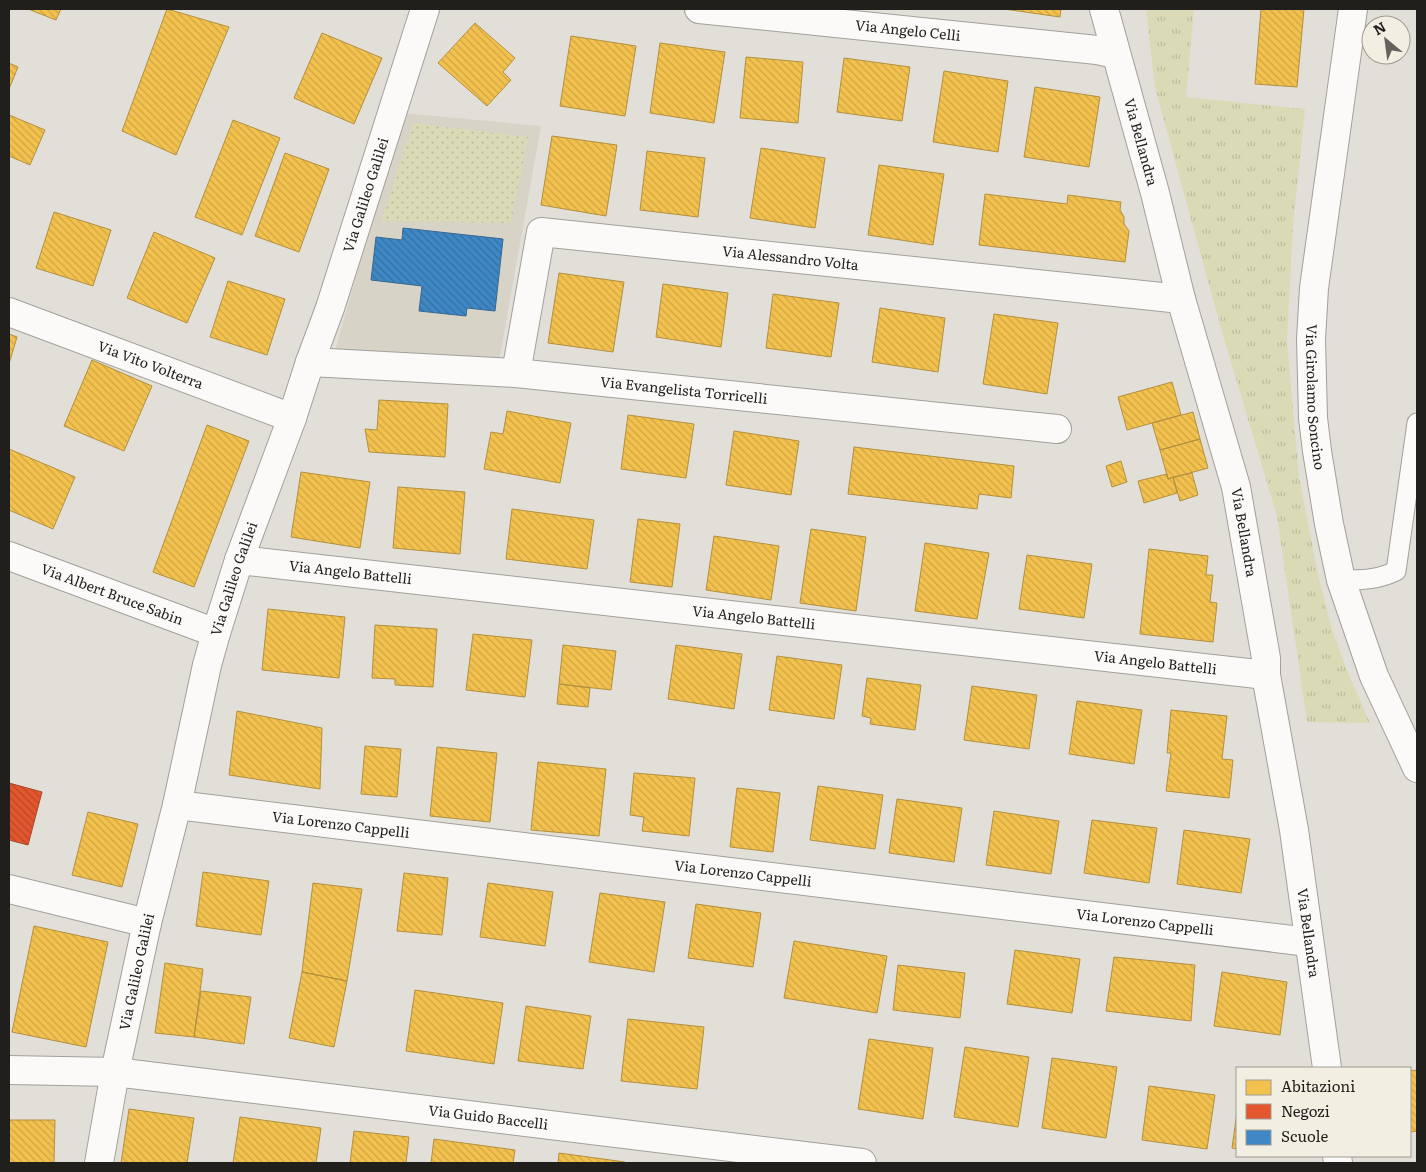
<svg xmlns="http://www.w3.org/2000/svg" width="1426" height="1172" viewBox="0 0 1426 1172" font-family="Literata,serif">
<defs>
<pattern id="grass-tufts" width="24" height="20" patternUnits="userSpaceOnUse" patternTransform="scale(1.25)"><rect width="24" height="20" fill="#dadbb6"/><path d="M3 7l-1-3M5 7V3M7 7l1-3M15 17l-1-3M17 17v-4M19 17l1-3" fill="none" stroke="#bbbc9c"/></pattern>
<pattern id="park-dots" width="8" height="8" patternUnits="userSpaceOnUse" patternTransform="scale(1.25)"><rect width="8" height="8" fill="#dadbb6"/><path d="M2 2h.1M6 6h.1" fill="none" stroke="#bbbc9c" stroke-width="1.8" stroke-linecap="round"/></pattern>
<pattern id="homes-back-hatch" width="6" height="6" patternUnits="userSpaceOnUse" patternTransform="scale(1.25)"><rect width="6" height="6" fill="#f2c14e"/><path d="M-1 5l2 2M0 0l6 6M5-1l2 2" fill="none" stroke="#cfa544"/></pattern>
<pattern id="shops-back-hatch" width="6" height="6" patternUnits="userSpaceOnUse" patternTransform="scale(1.25)"><rect width="6" height="6" fill="#e4572e"/><path d="M-1 5l2 2M0 0l6 6M5-1l2 2" fill="none" stroke="#b84726"/></pattern>
<pattern id="schools-back-hatch" width="6" height="6" patternUnits="userSpaceOnUse" patternTransform="scale(1.25)"><rect width="6" height="6" fill="#3f88c5"/><path d="M-1 5l2 2M0 0l6 6M5-1l2 2" fill="none" stroke="#346f9f"/></pattern>
</defs>
<rect width="100%" height="100%" fill="#e2dfd8"/>
<path fill="#d8d3c7" d="M 402,113 L 541,126 L 499,361 L 335,351 Z"/>
<path fill="url(#grass-tufts)" d="M 1146,9 L 1194,9 L 1186,97 L 1305,109 L 1293,226 L 1287,341 L 1299,477 L 1317,569 L 1330,623 L 1346,668 L 1370,723 L 1307,722 L 1277,516 L 1222,332 L 1155,88 Z"/>
<path fill="url(#park-dots)" d="M 413,123 L 528,137 L 511,223 L 381,221 Z"/>
<path fill="url(#homes-back-hatch)" stroke="#b3903f" d="M 28,9 L 61,9 L 56,20 Z
M 167,9 L 229,27 L 176,155 L 122,131 Z
M 1004,9 L 1061,9 L 1060,17 Z
M 1261,9 L 1304,9 L 1297,87 L 1255,84 Z
M 475,23 L 515,58 L 503,72 L 511,80 L 487,106 L 438,63 Z
M 322,33 L 382,58 L 354,124 L 294,98 Z
M 571,36 L 636,46 L 625,116 L 560,106 Z
M 660,43 L 725,52 L 714,123 L 650,113 Z
M 746,57 L 803,62 L 798,123 L 740,118 Z
M 844,58 L 910,67 L 902,121 L 837,112 Z
M 9,63 L 18,67 L 9,89 Z
M 944,71 L 1008,81 L 998,152 L 933,142 Z
M 1035,87 L 1100,97 L 1089,167 L 1024,157 Z
M 9,115 L 45,130 L 30,165 L 9,156 Z
M 233,120 L 280,138 L 242,235 L 195,217 Z
M 552,136 L 617,145 L 606,216 L 541,205 Z
M 761,148 L 825,158 L 815,228 L 750,218 Z
M 647,151 L 705,158 L 698,217 L 640,210 Z
M 285,153 L 329,169 L 299,252 L 255,236 Z
M 879,165 L 944,174 L 933,245 L 868,235 Z
M 985,194 L 1067,204 L 1068,195 L 1121,202 L 1120,210 L 1124,217 L 1124,224 L 1129,231 L 1125,262 L 979,245 Z
M 54,212 L 111,230 L 93,286 L 36,268 Z
M 154,232 L 215,258 L 187,323 L 127,298 Z
M 559,273 L 624,282 L 613,352 L 548,343 Z
M 228,281 L 285,299 L 267,355 L 210,337 Z
M 663,284 L 728,293 L 721,347 L 656,337 Z
M 773,294 L 839,303 L 831,357 L 766,348 Z
M 880,308 L 945,318 L 938,372 L 872,362 Z
M 994,314 L 1058,323 L 1047,394 L 983,384 Z
M 9,334 L 17,337 L 9,364 Z
M 92,360 L 152,386 L 124,451 L 64,426 Z
M 1172,382 L 1181,415 L 1127,430 L 1118,397 Z
M 379,400 L 448,404 L 445,457 L 369,452 L 365,429 L 377,430 Z
M 507,411 L 571,423 L 560,483 L 484,469 L 491,432 L 503,434 Z
M 1193,412 L 1200,439 L 1160,450 L 1152,423 Z
M 628,415 L 694,424 L 686,478 L 621,469 Z
M 207,425 L 249,441 L 194,587 L 153,572 Z
M 734,431 L 799,441 L 791,495 L 726,485 Z
M 1200,439 L 1208,468 L 1168,479 L 1160,450 Z
M 854,447 L 1014,466 L 1011,498 L 979,494 L 977,509 L 848,494 Z
M 9,449 L 75,477 L 53,529 L 9,510 Z
M 1121,461 L 1127,482 L 1112,487 L 1106,466 Z
M 301,472 L 370,482 L 360,548 L 291,537 Z
M 1192,473 L 1198,495 L 1180,501 L 1173,477 Z
M 1167,474 L 1168,479 L 1173,477 L 1177,493 L 1144,503 L 1138,481 Z
M 398,487 L 465,492 L 460,554 L 393,548 Z
M 512,509 L 594,520 L 587,569 L 506,559 Z
M 638,519 L 680,524 L 672,587 L 630,582 Z
M 811,529 L 866,537 L 856,611 L 800,603 Z
M 714,536 L 779,546 L 771,600 L 706,590 Z
M 925,543 L 989,553 L 977,619 L 915,611 Z
M 1149,549 L 1208,556 L 1206,575 L 1213,575 L 1210,602 L 1217,603 L 1213,642 L 1140,634 Z
M 1027,555 L 1092,564 L 1084,618 L 1019,609 Z
M 268,609 L 345,617 L 339,678 L 262,670 Z
M 375,625 L 437,629 L 433,687 L 395,685 L 395,679 L 372,678 Z
M 473,634 L 532,640 L 525,697 L 466,690 Z
M 563,645 L 616,651 L 611,690 L 559,684 Z
M 676,645 L 742,654 L 734,709 L 668,699 Z
M 777,656 L 842,665 L 834,719 L 769,710 Z
M 867,678 L 921,685 L 915,730 L 870,724 L 871,718 L 862,716 Z
M 559,684 L 590,688 L 588,707 L 557,704 Z
M 972,686 L 1037,695 L 1029,749 L 964,740 Z
M 1077,701 L 1142,710 L 1134,764 L 1069,754 Z
M 1171,710 L 1227,716 L 1222,759 L 1233,760 L 1229,798 L 1166,791 L 1171,753 L 1167,753 Z
M 237,711 L 322,728 L 320,789 L 229,775 Z
M 365,746 L 401,749 L 397,797 L 361,794 Z
M 437,747 L 497,753 L 490,822 L 430,816 Z
M 538,762 L 606,769 L 599,836 L 531,830 Z
M 634,773 L 695,778 L 689,836 L 642,831 L 644,817 L 630,815 Z
M 818,786 L 883,795 L 875,849 L 810,840 Z
M 737,788 L 780,793 L 773,852 L 730,847 Z
M 897,799 L 962,808 L 954,862 L 889,853 Z
M 994,811 L 1059,821 L 1051,874 L 986,865 Z
M 88,812 L 138,824 L 122,887 L 72,875 Z
M 1092,820 L 1157,828 L 1149,883 L 1084,873 Z
M 1184,830 L 1250,839 L 1241,893 L 1177,884 Z
M 203,872 L 269,881 L 261,935 L 196,926 Z
M 404,873 L 448,878 L 442,935 L 397,931 Z
M 313,883 L 362,889 L 347,981 L 302,972 Z
M 488,883 L 553,892 L 545,946 L 480,937 Z
M 600,893 L 665,902 L 654,972 L 589,962 Z
M 696,904 L 761,913 L 753,967 L 688,958 Z
M 34,926 L 108,942 L 86,1047 L 12,1032 Z
M 794,941 L 887,956 L 877,1013 L 784,998 Z
M 1015,950 L 1080,959 L 1072,1013 L 1007,1004 Z
M 1114,957 L 1195,965 L 1191,1021 L 1106,1011 Z
M 165,963 L 203,969 L 194,1037 L 155,1033 Z
M 898,965 L 965,973 L 960,1018 L 893,1010 Z
M 302,972 L 347,981 L 334,1047 L 289,1038 Z
M 1222,972 L 1287,982 L 1280,1035 L 1214,1026 Z
M 415,990 L 503,1003 L 494,1064 L 406,1051 Z
M 201,991 L 251,997 L 244,1044 L 194,1037 Z
M 526,1006 L 591,1016 L 583,1069 L 518,1061 Z
M 628,1019 L 704,1027 L 697,1089 L 621,1081 Z
M 869,1039 L 933,1048 L 923,1119 L 858,1109 Z
M 965,1047 L 1029,1057 L 1018,1127 L 954,1117 Z
M 1052,1058 L 1117,1067 L 1106,1138 L 1042,1128 Z
M 1417,1070 L 1417,1131 L 1410,1132 L 1410,1071 Z
M 1149,1086 L 1215,1095 L 1207,1149 L 1142,1140 Z
M 129,1109 L 194,1118 L 187,1163 L 121,1163 Z
M 1237,1112 L 1237,1149 L 1232,1148 Z
M 240,1117 L 321,1128 L 316,1163 L 233,1163 Z
M 9,1120 L 55,1120 L 54,1163 L 9,1163 Z
M 354,1131 L 409,1137 L 406,1163 L 350,1163 Z
M 434,1139 L 515,1150 L 513,1163 L 431,1163 Z
M 559,1153 L 625,1162 L 624,1163 L 558,1163 Z"/>
<path fill="url(#shops-back-hatch)" stroke="#aa4628" d="M 9,783 L 42,792 L 28,845 L 9,840 Z"/>
<path fill="url(#schools-back-hatch)" stroke="#366892" d="M 403,228 L 503,239 L 495,311 L 467,308 L 466,316 L 419,311 L 422,286 L 371,280 L 376,237 L 402,240 Z"/>
<g fill="none" stroke-linecap="round" stroke-linejoin="round">
<defs>
<path id="service" d="M 1341,580 C 1362,580 1377,580 1396,571 L 1417,423"/>
<g id="minor">
<path id="s1" d="M 699,9 L 1097,50 L 1116,54"/>
<path id="s2" d="M 1104,9 L 1155,193 L 1181,299 L 1236,487 L 1266,658 L 1266,675 L 1294,830 L 1327,1068"/>
<path id="s3" d="M 9,312 L 292,418"/>
<path id="s4" d="M 310,362 L 516,373 L 1057,429"/>
<path id="s5" d="M 516,373 L 541,232 L 1181,299"/>
<path id="s6" d="M 9,556 L 216,633"/>
<path id="s7" d="M 239,560 L 1266,675"/>
<path id="s8" d="M 177,805 L 1309,942"/>
<path d="M 9,889 L 147,923"/>
<path id="s9" d="M 9,1070 L 115,1072 L 862,1163"/>
<path d="M 1337,1156 L 1338,1163"/>
<path id="s10" d="M 99,1163 L 115,1072 L 147,923 L 177,805 L 207,665 L 216,633 L 239,560 L 292,418 L 310,362 L 330,308 L 425,9"/>
</g>
<g id="secondary">
<path id="s11" d="M 1353,9 L 1314,288 L 1311,339 L 1313,418 L 1317,451 L 1329,524 L 1341,580 L 1374,676 L 1417,768"/>
</g>
</defs>
<use href="#service" stroke="#a2a09a" stroke-width="21"/>
<use href="#minor" stroke="#a2a09a" stroke-width="30"/>
<use href="#secondary" stroke="#a2a09a" stroke-width="30"/>
<use href="#service" stroke="#fbfaf9" stroke-width="19"/>
<use href="#minor" stroke="#fbfaf9" stroke-width="28"/>
<use href="#secondary" stroke="#fbfaf9" stroke-width="28"/>
</g>
<g text-anchor="middle" stroke-width="5" stroke-linejoin="round" paint-order="stroke">
<g font-size="14" fill="#211f1b" stroke="#f2eee2">
<text dy="5" stroke="none"><textPath href="#s1" startOffset="210">Via Angelo Celli</textPath></text>
<text dy="5" stroke="none"><textPath href="#s2" startOffset="138">Via Bellandra</textPath></text>
<text dy="5" stroke="none"><textPath href="#s10" startOffset="1006">Via Galileo Galilei</textPath></text>
<text dy="5" stroke="none"><textPath href="#s5" startOffset="394">Via Alessandro Volta</textPath></text>
<text dy="5" stroke="none"><textPath href="#s3" startOffset="151">Via Vito Volterra</textPath></text>
<text dy="5" stroke="none"><textPath href="#s4" startOffset="375">Via Evangelista Torricelli</textPath></text>
<text dy="5" stroke="none"><textPath href="#s11" startOffset="391">Via Girolamo Soncino</textPath></text>
<text dy="5" stroke="none"><textPath href="#s2" startOffset="542">Via Bellandra</textPath></text>
<text dy="5" stroke="none"><textPath href="#s7" startOffset="112">Via Angelo Battelli</textPath></text>
<text dy="5" stroke="none"><textPath href="#s10" startOffset="600">Via Galileo Galilei</textPath></text>
<text dy="5" stroke="none"><textPath href="#s6" startOffset="110">Via Albert Bruce Sabin</textPath></text>
<text dy="5" stroke="none"><textPath href="#s7" startOffset="518">Via Angelo Battelli</textPath></text>
<text dy="5" stroke="none"><textPath href="#s7" startOffset="922">Via Angelo Battelli</textPath></text>
<text dy="5" stroke="none"><textPath href="#s8" startOffset="165">Via Lorenzo Cappelli</textPath></text>
<text dy="5" stroke="none"><textPath href="#s8" startOffset="570">Via Lorenzo Cappelli</textPath></text>
<text dy="5" stroke="none"><textPath href="#s8" startOffset="975">Via Lorenzo Cappelli</textPath></text>
<text dy="5" stroke="none"><textPath href="#s2" startOffset="948">Via Bellandra</textPath></text>
<text dy="5" stroke="none"><textPath href="#s10" startOffset="195">Via Galileo Galilei</textPath></text>
<text dy="5" stroke="none"><textPath href="#s9" startOffset="482">Via Guido Baccelli</textPath></text>
</g>
</g>
<rect width="1426" height="1172" fill="none" stroke="#211f1b" stroke-width="20"/>
<rect x="1236" y="1067" width="175" height="90" fill="#f2eee2" stroke="#9e9b92"/>
<rect x="1246" y="1080" width="25" height="15" fill="#f2c14e" stroke="#9e9b92"/>
<text x="1281" y="1092" font-size="15" fill="#211f1b">Abitazioni</text>
<rect x="1246" y="1104" width="25" height="15" fill="#e4572e" stroke="#9e9b92"/>
<text x="1281" y="1117" font-size="15" fill="#211f1b">Negozi</text>
<rect x="1246" y="1130" width="25" height="15" fill="#3f88c5" stroke="#9e9b92"/>
<text x="1281" y="1142" font-size="15" fill="#211f1b">Scuole</text>
<g transform="translate(1386 40) rotate(331)"><circle r="24" fill="#f2eee2" stroke="#9e9b92"/>
<path d="M0-4L9 19L0 12L-9 19Z" fill="#65625d"/>
<text y="-8" font-size="14" font-weight="bold" text-anchor="middle" fill="#211f1b">N</text>
</g>
</svg>
